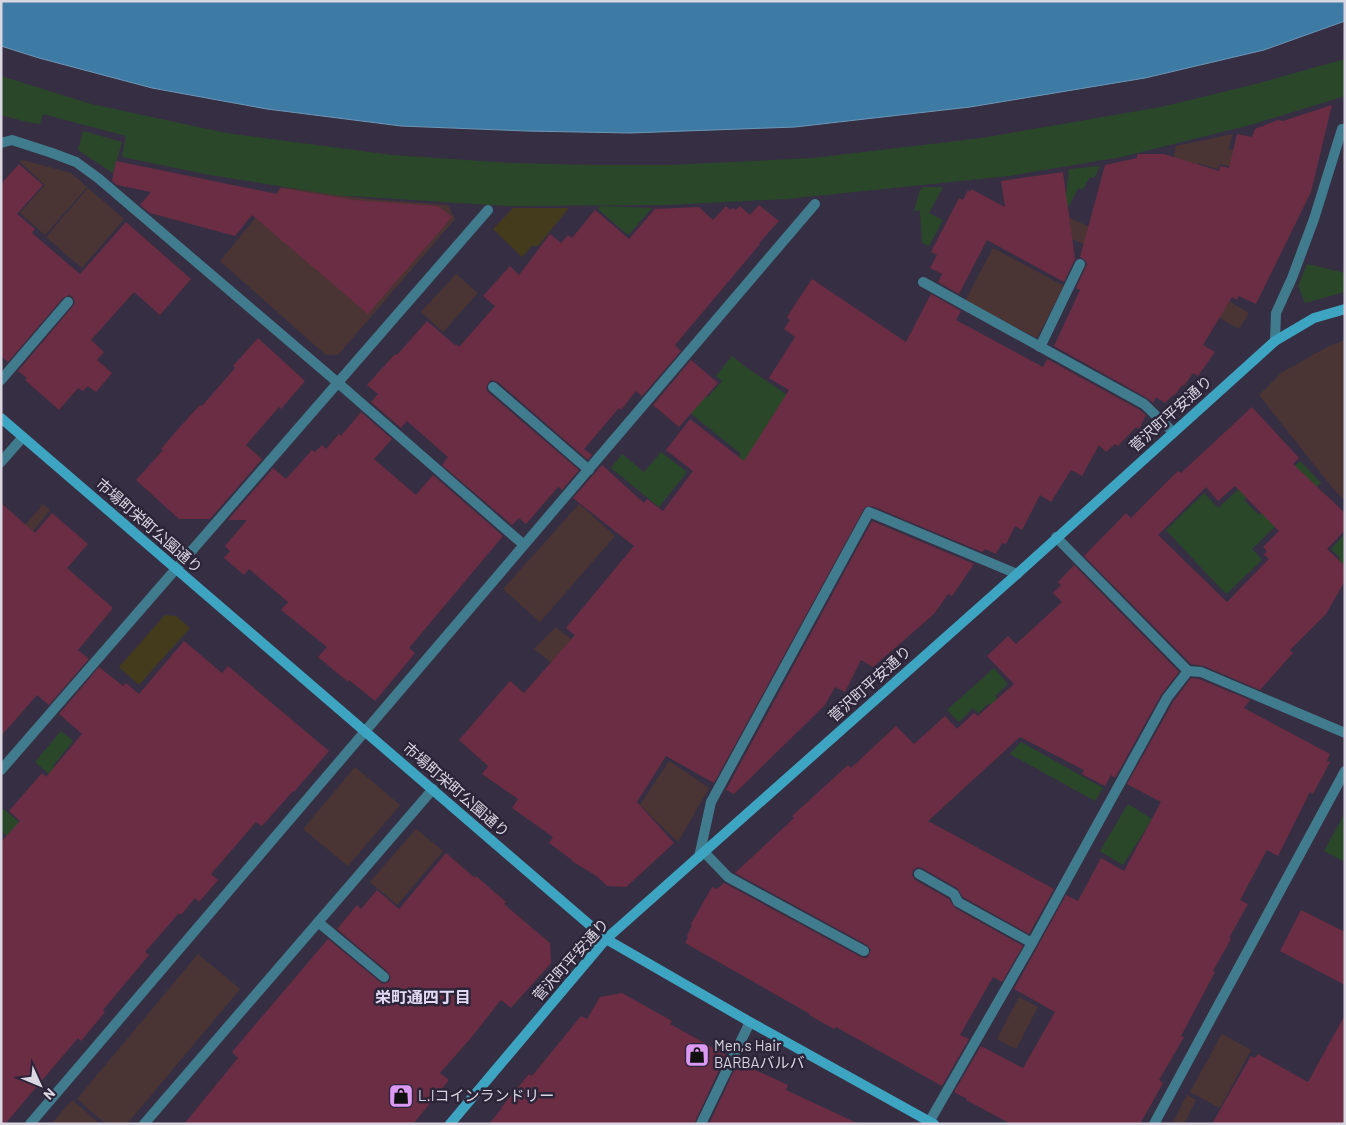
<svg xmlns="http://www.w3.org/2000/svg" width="1346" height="1125" viewBox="0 0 1346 1125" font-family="Barlow,'Noto Sans JP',sans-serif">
<rect width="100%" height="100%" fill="#362f43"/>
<path fill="#4a3534" d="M 1233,134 L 1228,149 L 1315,171 L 1310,187 L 1220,164 L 1218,169 L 1198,163 L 1197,168 L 1173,160 L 1176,146 Z
M 22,160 L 71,173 L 87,187 L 45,235 L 20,213 L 45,185 L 20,162 Z
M 281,187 L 369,199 L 448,205 L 455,219 L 338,355 L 326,355 L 220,261 Z
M 88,188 L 124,219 L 82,268 L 46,237 Z
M 1055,211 L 1115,239 L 1095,249 L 1047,228 Z
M 993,248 L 1064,286 L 1037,338 L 965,301 Z
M 456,274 L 478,293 L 443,332 L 421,312 Z
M 1146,275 L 1210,290 L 1249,313 L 1239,329 Z
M 1345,340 L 1345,500 L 1335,491 L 1259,395 L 1281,373 L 1327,347 Z
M 43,504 L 50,510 L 22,545 L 1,554 Z
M 579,504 L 615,536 L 540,622 L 503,589 Z
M 556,627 L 602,665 L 555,666 L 534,649 Z
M 669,761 L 709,788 L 678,842 L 640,805 Z
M 355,767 L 400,805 L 348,866 L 303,829 Z
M 416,829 L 443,851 L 397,905 L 370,882 Z
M 198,954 L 240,989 L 127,1124 L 106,1124 L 77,1099 Z
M 1019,997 L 1038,1007 L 1016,1049 L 997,1039 Z
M 1222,1034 L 1251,1050 L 1220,1108 L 1190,1092 Z
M 1187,1095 L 1196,1100 L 1185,1122 L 1189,1124 L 1172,1124 Z
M 72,1100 L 100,1124 L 51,1124 Z"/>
<path fill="#2a4829" d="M 1345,59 L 1345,96 L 1250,125 L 1121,157 L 1009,176 L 786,199 L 664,205 L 506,206 L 336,195 L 210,175 L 122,157 L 126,136 L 43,114 L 40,124 L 27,122 L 1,115 L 1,76 L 91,104 L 226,133 L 392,155 L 510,163 L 592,165 L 669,165 L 813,158 L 982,138 L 1161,107 L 1256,84 Z
M 83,131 L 122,142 L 113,173 L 78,150 Z
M 1100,166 L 1094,178 L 1090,177 L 1083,189 L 1078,188 L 1069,206 L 1065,205 L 1069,169 Z
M 923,187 L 943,187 L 929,213 L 943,220 L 929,246 L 922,243 L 920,211 L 914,210 L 920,190 Z
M 600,206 L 652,208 L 628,235 L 598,209 Z
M 1307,264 L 1345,273 L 1345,292 L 1305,303 L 1298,286 Z
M 732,356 L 747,368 L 828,422 L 795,494 L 734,463 L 741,454 L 673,399 L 688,382 L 708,397 L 722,381 L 716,376 Z
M 661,452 L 687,472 L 659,507 L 611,468 L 622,454 L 644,472 Z
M 1300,461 L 1321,483 L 1252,549 L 1262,560 L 1226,594 L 1166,530 L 1204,493 L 1218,508 L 1240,488 L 1248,496 L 1244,500 L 1259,515 L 1274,500 L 1267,492 Z
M 1345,534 L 1345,566 L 1338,561 L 1340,558 L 1331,549 Z
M 994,668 L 1008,684 L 995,696 L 998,699 L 991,705 L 989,703 L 978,713 L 973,708 L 959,722 L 947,710 Z
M 61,731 L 73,741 L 53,766 L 97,803 L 91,810 L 35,762 Z
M 1021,742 L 1103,788 L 1095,801 L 1010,754 Z
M 1128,804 L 1152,819 L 1123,865 L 1100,851 Z
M 1,807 L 20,823 L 18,845 L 1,831 Z
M 1345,813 L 1345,862 L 1324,851 Z"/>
<path fill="#433b1b" d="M 513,208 L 569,208 L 538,246 L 532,246 L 522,257 L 493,229 Z
M 165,615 L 176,616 L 190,628 L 139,685 L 119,667 Z"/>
<path fill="#3e7ba4" stroke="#6d96b7" d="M 1,1 L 1345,1 L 1345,21 L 1264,50 L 1145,78 L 970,107 L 795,127 L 630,133 L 526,131 L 401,126 L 267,109 L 152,88 L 39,58 L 1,46 Z"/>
<path fill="#6a2d43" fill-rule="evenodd" d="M 1332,105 L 1311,192 L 1256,304 L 1239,296 L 1237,300 L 1232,297 L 1203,345 L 1215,352 L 1198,376 L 1193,373 L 1184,386 L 1182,385 L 1175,395 L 1174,394 L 1165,403 L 1156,397 L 1153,403 L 1147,398 L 1054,346 L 1080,290 L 1076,288 L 1087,264 L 1085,260 L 1080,257 L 1105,165 L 1137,158 L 1137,154 L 1164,154 L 1219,171 L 1220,166 L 1229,168 L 1237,134 L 1252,137 L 1255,129 L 1278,120 L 1283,121 Z
M 116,161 L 277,194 L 281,188 L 354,200 L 438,206 L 452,217 L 368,314 L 252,215 L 235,236 L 150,213 L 140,205 L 151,192 L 117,185 L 112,181 Z
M 19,164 L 43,185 L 17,214 L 35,229 L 32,233 L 80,274 L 126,222 L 191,279 L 160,315 L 134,292 L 91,340 L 104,352 L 97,360 L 112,373 L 96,392 L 88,386 L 83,391 L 78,388 L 59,410 L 25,380 L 27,378 L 18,371 L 73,306 L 75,303 L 73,297 L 69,295 L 63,298 L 8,362 L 1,356 L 1,184 Z
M 1063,172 L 1075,259 L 1064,282 L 987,240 L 959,294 L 938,282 L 942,274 L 930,268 L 937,255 L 931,252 L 959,198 L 963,200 L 968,190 L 970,192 L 971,189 L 1005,207 L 1001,181 Z
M 759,205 L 779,221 L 759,243 L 760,244 L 675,345 L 681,351 L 642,396 L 636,391 L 621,410 L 619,408 L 584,449 L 592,455 L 588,460 L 498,382 L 491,380 L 488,383 L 486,389 L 488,392 L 579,470 L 562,490 L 558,487 L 526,524 L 519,518 L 512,525 L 442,465 L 448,457 L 407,421 L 401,428 L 371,402 L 378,394 L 367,385 L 395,354 L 397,355 L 427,321 L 455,345 L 456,344 L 459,347 L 495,306 L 483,296 L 510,266 L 519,275 L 550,234 L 561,243 L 568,235 L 572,238 L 595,210 L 629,239 L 655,209 L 699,207 L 713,220 L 726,206 L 730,210 L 733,208 L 736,210 L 740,206 L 750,215 Z
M 812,279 L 906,342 L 931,294 L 961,311 L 956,320 L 1043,367 L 1047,359 L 1140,410 L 1146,415 L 1139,429 L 1136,427 L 1118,446 L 1115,444 L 1106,452 L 1099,445 L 1082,476 L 1071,470 L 1051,502 L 1040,495 L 1022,530 L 1015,526 L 1006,544 L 1002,543 L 996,554 L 985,549 L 982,552 L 872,506 L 865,507 L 714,783 L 666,756 L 637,802 L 674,843 L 626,887 L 607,886 L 598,877 L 572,861 L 572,860 L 549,843 L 553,837 L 512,808 L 518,799 L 482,774 L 488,766 L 459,740 L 510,681 L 524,693 L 575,635 L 566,628 L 634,546 L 573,498 L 602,465 L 644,503 L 647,499 L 663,511 L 693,471 L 666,450 L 690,419 L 744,461 L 789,390 L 769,378 L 795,337 L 784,329 L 790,320 L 787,317 Z
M 258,338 L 305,381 L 281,409 L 279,407 L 246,445 L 262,459 L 210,519 L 179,519 L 136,480 L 163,450 L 161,449 L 178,429 L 200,405 L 202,406 L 235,368 L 233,366 Z
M 691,360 L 718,383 L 679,427 L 653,405 Z
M 1252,407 L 1299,458 L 1293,464 L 1345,513 L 1345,530 L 1327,549 L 1345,566 L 1345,581 L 1326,614 L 1290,650 L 1293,653 L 1260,690 L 1204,666 L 1191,664 L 1084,556 L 1126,513 L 1131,518 L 1178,471 L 1181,473 ZM 1235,486 L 1279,531 L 1263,547 L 1267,551 L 1264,555 L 1269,559 L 1227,602 L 1158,535 L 1206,487 L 1218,501 Z
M 361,412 L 392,439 L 374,459 L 416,495 L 433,475 L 503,536 L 409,648 L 415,653 L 375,701 L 349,680 L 348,682 L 318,657 L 327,647 L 281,610 L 288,602 L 249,569 L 244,575 L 224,558 L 230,551 L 225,546 L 247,520 L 228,520 L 273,468 L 286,479 L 312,450 L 315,452 L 322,445 L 326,449 L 339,434 L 341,436 Z
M 1,503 L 35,533 L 52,513 L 88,544 L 67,568 L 113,608 L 78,650 L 89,659 L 49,705 L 37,695 L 1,736 Z
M 872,521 L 974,564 L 952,596 L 948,594 L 934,614 L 873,667 L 861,660 L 845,692 L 835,687 L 825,705 L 734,794 L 726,790 Z
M 1074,565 L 1179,672 L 1161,695 L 1115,778 L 1111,775 L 1105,786 L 1082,774 L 1084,770 L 1020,737 L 928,821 L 1054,889 L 1029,934 L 963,897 L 957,888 L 922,868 L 918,867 L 913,870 L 912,875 L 915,880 L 949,899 L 955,908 L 1023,946 L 1002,982 L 993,977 L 960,1035 L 969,1039 L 942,1086 L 836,1027 L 834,1029 L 809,1015 L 810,1014 L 685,943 L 688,937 L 687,936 L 692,925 L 691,924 L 712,887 L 717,889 L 724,883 L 861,957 L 865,958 L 868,957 L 871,950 L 867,945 L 735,873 L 794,818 L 792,816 L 848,765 L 851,768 L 896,726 L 914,744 L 945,716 L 957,729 L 974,713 L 978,716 L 1014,684 L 987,656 L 1008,636 L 1016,644 L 1062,602 L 1053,593 L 1061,585 L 1058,582 Z
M 184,641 L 222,673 L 228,666 L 329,751 L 294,792 L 293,791 L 262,826 L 256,822 L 211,874 L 218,880 L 199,902 L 195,898 L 181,915 L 179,913 L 145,952 L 149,955 L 103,1010 L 105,1012 L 81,1041 L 78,1038 L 5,1124 L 1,1124 L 1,842 L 20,821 L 9,811 L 42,773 L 46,777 L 82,734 L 59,714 L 99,667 L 123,686 L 126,683 L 139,694 Z
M 1191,678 L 1199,679 L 1250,700 L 1244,708 L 1330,754 L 1327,761 L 1330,762 L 1313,794 L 1310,792 L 1278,856 L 1267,850 L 1240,900 L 1248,904 L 1229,938 L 1231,939 L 1213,971 L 1215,972 L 1181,1036 L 1184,1037 L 1159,1080 L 1163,1083 L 1140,1124 L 1011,1124 L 966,1100 L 967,1099 L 954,1092 L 981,1046 L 1023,1068 L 1055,1012 L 1014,989 L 1066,895 L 1078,901 L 1101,858 L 1124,871 L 1161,802 L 1127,784 L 1173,702 Z
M 446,853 L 475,878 L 476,876 L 506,902 L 504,904 L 550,943 L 551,963 L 511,1008 L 501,1000 L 470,1039 L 440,1073 L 449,1080 L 413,1124 L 184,1124 L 238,1058 L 232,1052 L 328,939 L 380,982 L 383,984 L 389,982 L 391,978 L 388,972 L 337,929 L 357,905 L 361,909 L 377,890 L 399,909 Z
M 1301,910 L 1345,932 L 1345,985 L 1280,951 Z
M 622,993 L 672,1021 L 670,1024 L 726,1055 L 694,1124 L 489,1124 L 502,1108 L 501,1108 L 529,1074 L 532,1076 L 581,1016 L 587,1019 L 600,997 Z
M 1345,1015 L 1345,1124 L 1212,1124 L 1251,1056 L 1255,1058 L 1258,1054 L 1308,1082 Z
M 738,1062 L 788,1085 L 786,1090 L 859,1124 L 709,1124 Z"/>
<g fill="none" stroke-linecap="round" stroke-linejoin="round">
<path stroke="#417c8e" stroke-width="10" d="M 1,143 L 12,140 L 52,153 L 76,162 L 98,178 L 337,382
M 923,282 L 1144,404 L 1173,432
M 1275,341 L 1276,313 L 1292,278 L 1314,219 L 1342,129 L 1345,129
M 1040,347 L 1080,264
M 1,380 L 68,302
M 493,387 L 589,470
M 704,852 L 728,877 L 864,951
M 699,857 L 711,802 L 869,512 L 1017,574
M 919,874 L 954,894 L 958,902 L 1032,943
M 318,922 L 384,977
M 701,1124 L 750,1022"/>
<path stroke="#417c8e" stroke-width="10" d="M 337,382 L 524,545
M 1,462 L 23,437
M 1056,537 L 1188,671 L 1201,672 L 1345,733
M 1,770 L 488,210
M 30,1124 L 815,204
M 144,1124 L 433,789
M 928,1124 L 1032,943 L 1167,698 L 1188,671
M 1154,1124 L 1345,771"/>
<path stroke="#3da4c1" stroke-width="10" d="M 1,418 L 606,939 L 750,1022 L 934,1124
M 450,1124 L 606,939 L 1017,574 L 1275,341 L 1314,318 L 1345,309"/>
</g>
<defs>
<symbol id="shop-square" viewBox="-11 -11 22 22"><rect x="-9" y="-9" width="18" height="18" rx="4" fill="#dc99f4" stroke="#2c2539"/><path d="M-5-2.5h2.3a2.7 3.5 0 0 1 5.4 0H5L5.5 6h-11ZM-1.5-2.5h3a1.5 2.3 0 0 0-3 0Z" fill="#111"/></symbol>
</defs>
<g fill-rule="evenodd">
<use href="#shop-square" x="683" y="1041" width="28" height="28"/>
<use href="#shop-square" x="387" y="1082" width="28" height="28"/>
</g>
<g text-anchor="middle" stroke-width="5" stroke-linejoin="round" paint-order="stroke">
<g font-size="15" fill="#dad6e2" stroke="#2c2539">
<text transform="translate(1171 414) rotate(-42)" y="5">菅沢町平安通り</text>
<text transform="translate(149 526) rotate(41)" y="5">市場町栄町公園通り</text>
<text transform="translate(870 684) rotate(-42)" y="5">菅沢町平安通り</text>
<text transform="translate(456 790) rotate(41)" y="5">市場町栄町公園通り</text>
<text transform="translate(571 960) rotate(-48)" y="5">菅沢町平安通り</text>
</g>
<g font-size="15" fill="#dad6e2" stroke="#2c2539" text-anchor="start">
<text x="714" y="1051">Men,s Hair<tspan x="714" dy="17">BARBAバルバ</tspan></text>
<text x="418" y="1101">L.Iコインランドリー</text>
</g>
<g font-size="16" font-weight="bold" fill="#e2daf4" stroke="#2c2539">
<text x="423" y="1003">栄町通四丁目</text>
</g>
</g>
<rect width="1346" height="1125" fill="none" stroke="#dad6e2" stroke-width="5"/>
<g transform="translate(40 1085) rotate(134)" stroke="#2c2539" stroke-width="4" paint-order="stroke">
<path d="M0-4L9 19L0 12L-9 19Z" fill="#dad6e2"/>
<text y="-8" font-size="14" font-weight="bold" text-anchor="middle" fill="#dad6e2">N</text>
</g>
</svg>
